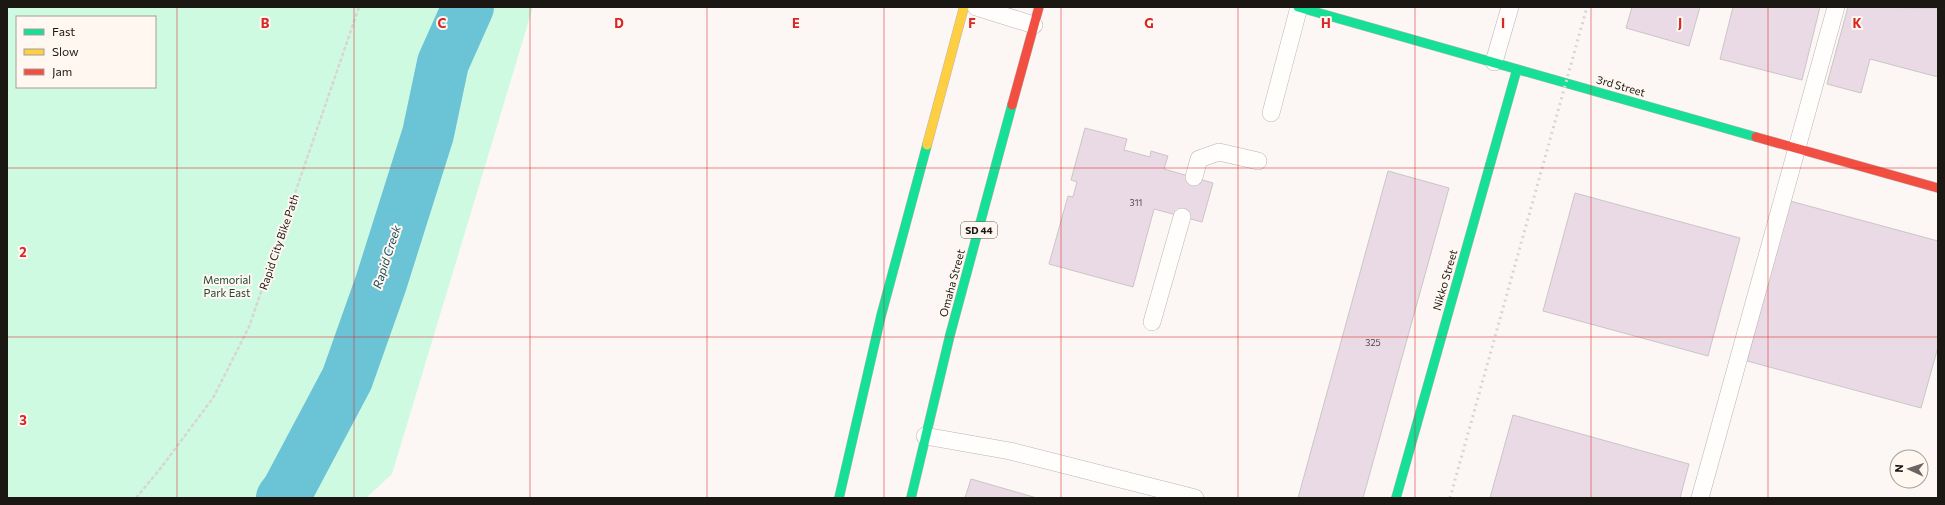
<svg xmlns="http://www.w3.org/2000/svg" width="1945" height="505" viewBox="0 0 1945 505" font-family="Commissioner,sans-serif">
<rect width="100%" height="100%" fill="#fcf7f4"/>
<path fill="#cffae2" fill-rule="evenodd" d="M 7,7 L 533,7 L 392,474 L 366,498 L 7,498 ZM 17,17 L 155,17 L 155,87 L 17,87 Z"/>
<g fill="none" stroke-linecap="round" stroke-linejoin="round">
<path stroke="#6bc3d6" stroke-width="52" d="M 282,498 L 288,490 L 347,379 L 381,283 L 428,134 L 443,63 L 468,7"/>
</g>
<path fill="#eadae5" stroke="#cac6c6" d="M 1632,7 L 1700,7 L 1689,46 L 1626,28 Z
M 1733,7 L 1820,7 L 1802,80 L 1720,59 Z
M 1848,7 L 1938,8 L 1938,77 L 1870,59 L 1861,93 L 1827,84 Z
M 1085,128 L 1127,139 L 1124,150 L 1150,157 L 1151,151 L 1168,156 L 1164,169 L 1213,183 L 1202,222 L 1154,209 L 1133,287 L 1049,264 L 1068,196 L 1073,197 L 1077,182 L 1071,180 Z
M 1388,171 L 1449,188 L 1363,498 L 1298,498 Z
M 1575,193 L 1740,238 L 1708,356 L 1543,311 Z
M 1790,201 L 1938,241 L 1938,347 L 1921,408 L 1747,361 Z
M 1513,415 L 1689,464 L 1680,498 L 1490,498 Z
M 971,479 L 1037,498 L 965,498 Z"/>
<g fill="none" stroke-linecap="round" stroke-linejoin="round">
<defs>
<path id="lane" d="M 976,7 L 1034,25
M 1494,62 L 1510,7
M 1271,113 L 1299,7
M 1194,177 L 1199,159 L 1219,152 L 1258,161
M 1152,322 L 1182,217
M 925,436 L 1010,451 L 1195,498
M 1700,498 L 1836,7"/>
<path id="fast" d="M 1298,7 L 1756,137
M 839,498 L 881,316 L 927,145
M 911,498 L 950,335 L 1012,105
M 1396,498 L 1517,69"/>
<path id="slow" d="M 927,145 L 964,7"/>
<path id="jam" d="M 1012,105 L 1039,7
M 1756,137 L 1938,188"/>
</defs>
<use href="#lane" stroke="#b9b5b1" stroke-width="18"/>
<use href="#fast" stroke="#b9b5b1" stroke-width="10"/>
<use href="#slow" stroke="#b9b5b1" stroke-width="10"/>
<use href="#jam" stroke="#b9b5b1" stroke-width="10"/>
<path stroke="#d7d6d5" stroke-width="2.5" stroke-dasharray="4 2" stroke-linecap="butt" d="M 136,498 L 160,469 L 213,398 L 249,327 L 359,7"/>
<use href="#lane" stroke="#fffefd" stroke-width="17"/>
<use href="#fast" stroke="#16e098" stroke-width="9"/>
<use href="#slow" stroke="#ffcf43" stroke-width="9"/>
<use href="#jam" stroke="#f24e42" stroke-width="9"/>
<path stroke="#d7d5d4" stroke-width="3" stroke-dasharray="2 4" stroke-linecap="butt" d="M 1450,498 L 1587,7"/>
</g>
<path fill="none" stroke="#d62828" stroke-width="1" stroke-opacity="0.55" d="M 177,7 L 177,498M 354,7 L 354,498M 530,7 L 530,498M 707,7 L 707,498M 884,7 L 884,498M 1061,7 L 1061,498M 1238,7 L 1238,498M 1415,7 L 1415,498M 1591,7 L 1591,498M 1768,7 L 1768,498M 7,168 L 1938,168M 7,337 L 1938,337"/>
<g text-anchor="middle" stroke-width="4" stroke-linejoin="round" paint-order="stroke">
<g font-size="9" fill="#4f4848">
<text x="1136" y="206">311</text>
<text x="1373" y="346">325</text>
</g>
<rect fill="#fff7f0" stroke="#5f5a55" stroke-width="1" x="961" y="222" width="36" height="16" rx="3"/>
<g font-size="10" font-weight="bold" fill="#1b1713">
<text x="979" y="234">SD 44</text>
</g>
<g font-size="11" fill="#1b1713" stroke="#fff7f0">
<text transform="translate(1621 86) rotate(16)" y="4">3rd Street</text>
<text transform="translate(279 242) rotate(-71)" y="4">Rapid City Bike Path</text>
<text transform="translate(1445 280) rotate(-74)" y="4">Nikko Street</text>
<text transform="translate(952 283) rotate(-75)" y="4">Omaha Street</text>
</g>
<g font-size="11" fill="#204936" stroke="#fff7f0">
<text x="227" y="284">Memorial<tspan x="227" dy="13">Park East</tspan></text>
</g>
<g font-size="12" font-style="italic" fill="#1a4d5a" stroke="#fff7f0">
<text transform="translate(387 257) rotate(-72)" y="4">Rapid Creek</text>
</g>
</g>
<g font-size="13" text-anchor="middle" font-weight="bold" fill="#d62828" stroke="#fff7f0" stroke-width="4" stroke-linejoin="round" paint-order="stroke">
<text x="265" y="28">B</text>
<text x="442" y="28">C</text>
<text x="619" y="28">D</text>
<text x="796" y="28">E</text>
<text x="972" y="28">F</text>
<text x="1149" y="28">G</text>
<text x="1326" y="28">H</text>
<text x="1503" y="28">I</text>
<text x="1680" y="28">J</text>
<text x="1857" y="28">K</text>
<text x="23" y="257">2</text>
<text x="23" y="425">3</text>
</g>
<rect width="1945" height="505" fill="none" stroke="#1b1713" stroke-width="16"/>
<rect x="16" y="16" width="140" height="72" fill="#fff7f0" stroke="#a49d98"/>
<rect x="24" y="29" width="20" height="6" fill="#16e098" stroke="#a49d98"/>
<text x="52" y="36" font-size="12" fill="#1b1713">Fast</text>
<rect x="24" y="49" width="20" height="6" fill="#ffcf43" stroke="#a49d98"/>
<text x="52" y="56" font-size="12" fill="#1b1713">Slow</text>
<rect x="24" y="69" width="20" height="6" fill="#f24e42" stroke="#a49d98"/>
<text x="52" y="76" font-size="12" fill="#1b1713">Jam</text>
<g transform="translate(1909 469) rotate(273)"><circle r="19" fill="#fff7f0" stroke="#a49d98"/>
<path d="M0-3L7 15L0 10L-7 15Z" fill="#6a6562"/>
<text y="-6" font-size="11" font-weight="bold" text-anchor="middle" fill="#1b1713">N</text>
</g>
</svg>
